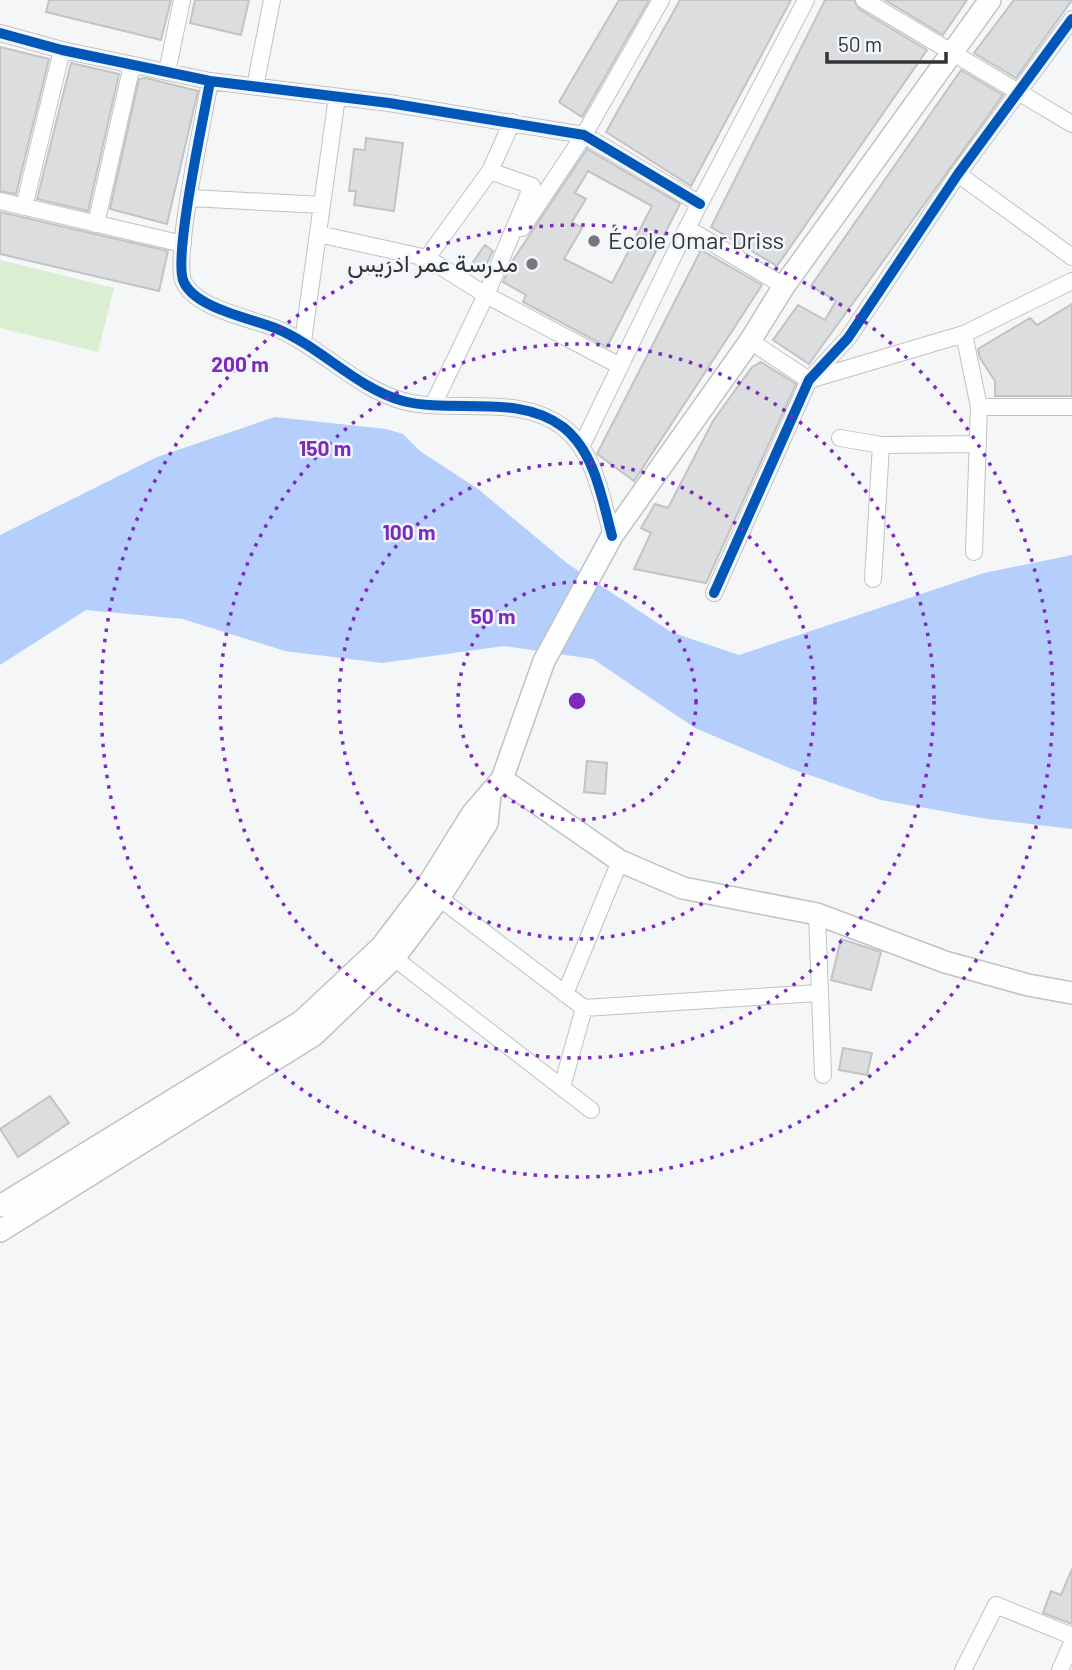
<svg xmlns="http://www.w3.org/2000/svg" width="1072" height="1670" viewBox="0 0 1072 1670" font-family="Barlow,Vazirmatn,sans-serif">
<rect width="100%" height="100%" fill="#f4f6f8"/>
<path fill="#daefd1" d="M 0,260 L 114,288 L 98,352 L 0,328 Z"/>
<path fill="#b5cefc" d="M 275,417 L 386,429 L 403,434 L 420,451 L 478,489 L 568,564 L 671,632 L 739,655 L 984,573 L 1072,555 L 1072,829 L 981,818 L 881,800 L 792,769 L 695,728 L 593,659 L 504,646 L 382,663 L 285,651 L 183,619 L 86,610 L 0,665 L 0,535 L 157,457 Z"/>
<path fill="#dcddde" stroke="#c2c3c5" stroke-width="2" fill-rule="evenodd" d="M 49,0 L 171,0 L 161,40 L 46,12 Z
M 195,0 L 249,0 L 241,35 L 190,23 Z
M 619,0 L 649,0 L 582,117 L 559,102 Z
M 680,0 L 791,0 L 691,186 L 606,132 Z
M 825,0 L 854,0 L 859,9 L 927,50 L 777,266 L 711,227 Z
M 885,0 L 967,0 L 943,35 Z
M 1014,0 L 1072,0 L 1016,78 L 974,53 Z
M 0,47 L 49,59 L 16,194 L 0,191 Z
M 71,63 L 119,74 L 88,211 L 37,199 Z
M 961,70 L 1003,95 L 809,364 L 773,340 L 798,305 L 825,320 L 836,301 L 811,286 Z
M 146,78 L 198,91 L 167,224 L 110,209 L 139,79 Z
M 366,138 L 403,143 L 394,211 L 354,205 L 356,191 L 349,191 L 354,149 L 365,150 Z
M 587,149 L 680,204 L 607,347 L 523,302 L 526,295 L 503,282 L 511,263 ZM 588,171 L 652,206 L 612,283 L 564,259 L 582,228 L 572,222 L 586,199 L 575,193 Z
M 0,212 L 168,251 L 159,291 L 0,254 Z
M 485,245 L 493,251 L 482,273 L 471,265 Z
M 701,250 L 762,285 L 634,481 L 597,454 Z
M 1072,304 L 1072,396 L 995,396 L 995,381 L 980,358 L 978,349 L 1030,318 L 1037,325 Z
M 761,362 L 796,384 L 706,583 L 634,569 L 651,533 L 641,528 L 655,504 L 668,508 L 713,421 L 752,367 Z
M 587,761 L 607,763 L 605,794 L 584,792 Z
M 841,939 L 881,952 L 871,990 L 831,980 Z
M 843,1048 L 872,1053 L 867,1075 L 839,1070 Z
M 50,1096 L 69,1123 L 18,1157 L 0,1129 Z
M 1072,1569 L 1072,1624 L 1043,1613 L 1051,1591 L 1061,1595 Z"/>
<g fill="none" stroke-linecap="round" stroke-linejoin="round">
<defs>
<path id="minor" d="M 864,0 L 1072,124
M 0,33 L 62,50 L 210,81 L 389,103 L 584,135 L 700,204
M 167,72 L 182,0
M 210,81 C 204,117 174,252 183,280 C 193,308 250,318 275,328 C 320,346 356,388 403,401 C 453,414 518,393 563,427 C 595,452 602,499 612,536
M 255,87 L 272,0
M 958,174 L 1072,257
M 191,198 L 322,205
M 0,201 L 183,244
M 24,207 L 62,50
M 96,224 L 132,65
M 522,228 L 584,135 L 661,0
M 687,228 L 784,286
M 318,234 L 427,258 L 486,295 L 620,366
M 427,258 L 490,171
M 964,334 L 979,407 L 974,552
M 303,341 L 337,97
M 750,341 L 809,380 L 964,334 L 1072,281
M 433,405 L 486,295 L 532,186 L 490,171 L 512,122
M 979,407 L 1072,407
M 840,438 L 881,445 L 978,444
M 581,447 L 687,228 L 806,0
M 873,579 L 881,445
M 714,593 L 809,380 L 848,338 L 958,174 L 1072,19
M 430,891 L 584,1008 L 818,993
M 817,914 L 823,1075
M 385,951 L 591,1110
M 565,994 L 620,861
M 562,1087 L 584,1008
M 963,1670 L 996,1605 L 1072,1636
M 1060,1670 L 1072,1643"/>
<path id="major" d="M 502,779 L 620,861 L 683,888 L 817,914 L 945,962 L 1028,985 L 1072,993
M 0,1206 L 302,1021 L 381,947 L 426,888 L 472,814 L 502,779 L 544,661 L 612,536 L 750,341 L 784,286 L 990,0
M 0,1231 L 314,1035 L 394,958 L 439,898 L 487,823 L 490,794"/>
</defs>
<use href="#minor" stroke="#c0c2c3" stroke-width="18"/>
<use href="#major" stroke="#c0c2c3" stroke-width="24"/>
<use href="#minor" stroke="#fdfefe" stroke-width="16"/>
<use href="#major" stroke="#fdfefe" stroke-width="21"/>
<defs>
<path id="cycleway" d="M 0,33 L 62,50 L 210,81 L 389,103 L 584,135 L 700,204
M 210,81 C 204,117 174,252 183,280 C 193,308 250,318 275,328 C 320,346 356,388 403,401 C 453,414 518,393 563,427 C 595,452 602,499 612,536
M 714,593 L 809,380 L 848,338 L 958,174 L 1072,19"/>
</defs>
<use href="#cycleway" stroke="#f2f5fa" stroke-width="15"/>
<use href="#cycleway" stroke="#0057b8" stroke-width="10"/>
</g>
<g fill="none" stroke="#7b2cbf" stroke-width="3.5" stroke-dasharray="3.5 7">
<circle cx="577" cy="701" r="119"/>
<circle cx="577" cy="701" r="238"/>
<circle cx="577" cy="701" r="357"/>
<circle cx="577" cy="701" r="476"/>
</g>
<g fill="#767779" stroke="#f2f5fa" stroke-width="2.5">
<circle cx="594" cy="241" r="7"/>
<circle cx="532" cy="264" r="7"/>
</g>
<g text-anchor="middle" stroke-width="5" stroke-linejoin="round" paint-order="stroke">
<g font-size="24" fill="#323335" stroke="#f2f5fa" text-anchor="start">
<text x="608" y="249">École Omar Driss</text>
<text x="518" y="272" text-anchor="end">مدرسة عمر ادريس</text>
</g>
</g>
<circle cx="577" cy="701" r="10" fill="#7b2cbf" stroke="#f2f5fa" stroke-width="3.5"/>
<g font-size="21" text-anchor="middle" font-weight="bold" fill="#7b2cbf" stroke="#f2f5fa" stroke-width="5" stroke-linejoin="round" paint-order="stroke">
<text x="240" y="372">200 m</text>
<text x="325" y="456">150 m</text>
<text x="409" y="540">100 m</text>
<text x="493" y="624">50 m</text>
</g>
<path d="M827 52v10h119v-10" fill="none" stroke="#323335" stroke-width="3.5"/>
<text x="838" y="52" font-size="21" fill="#323335" stroke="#f2f5fa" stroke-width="5" paint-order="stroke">50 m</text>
</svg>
